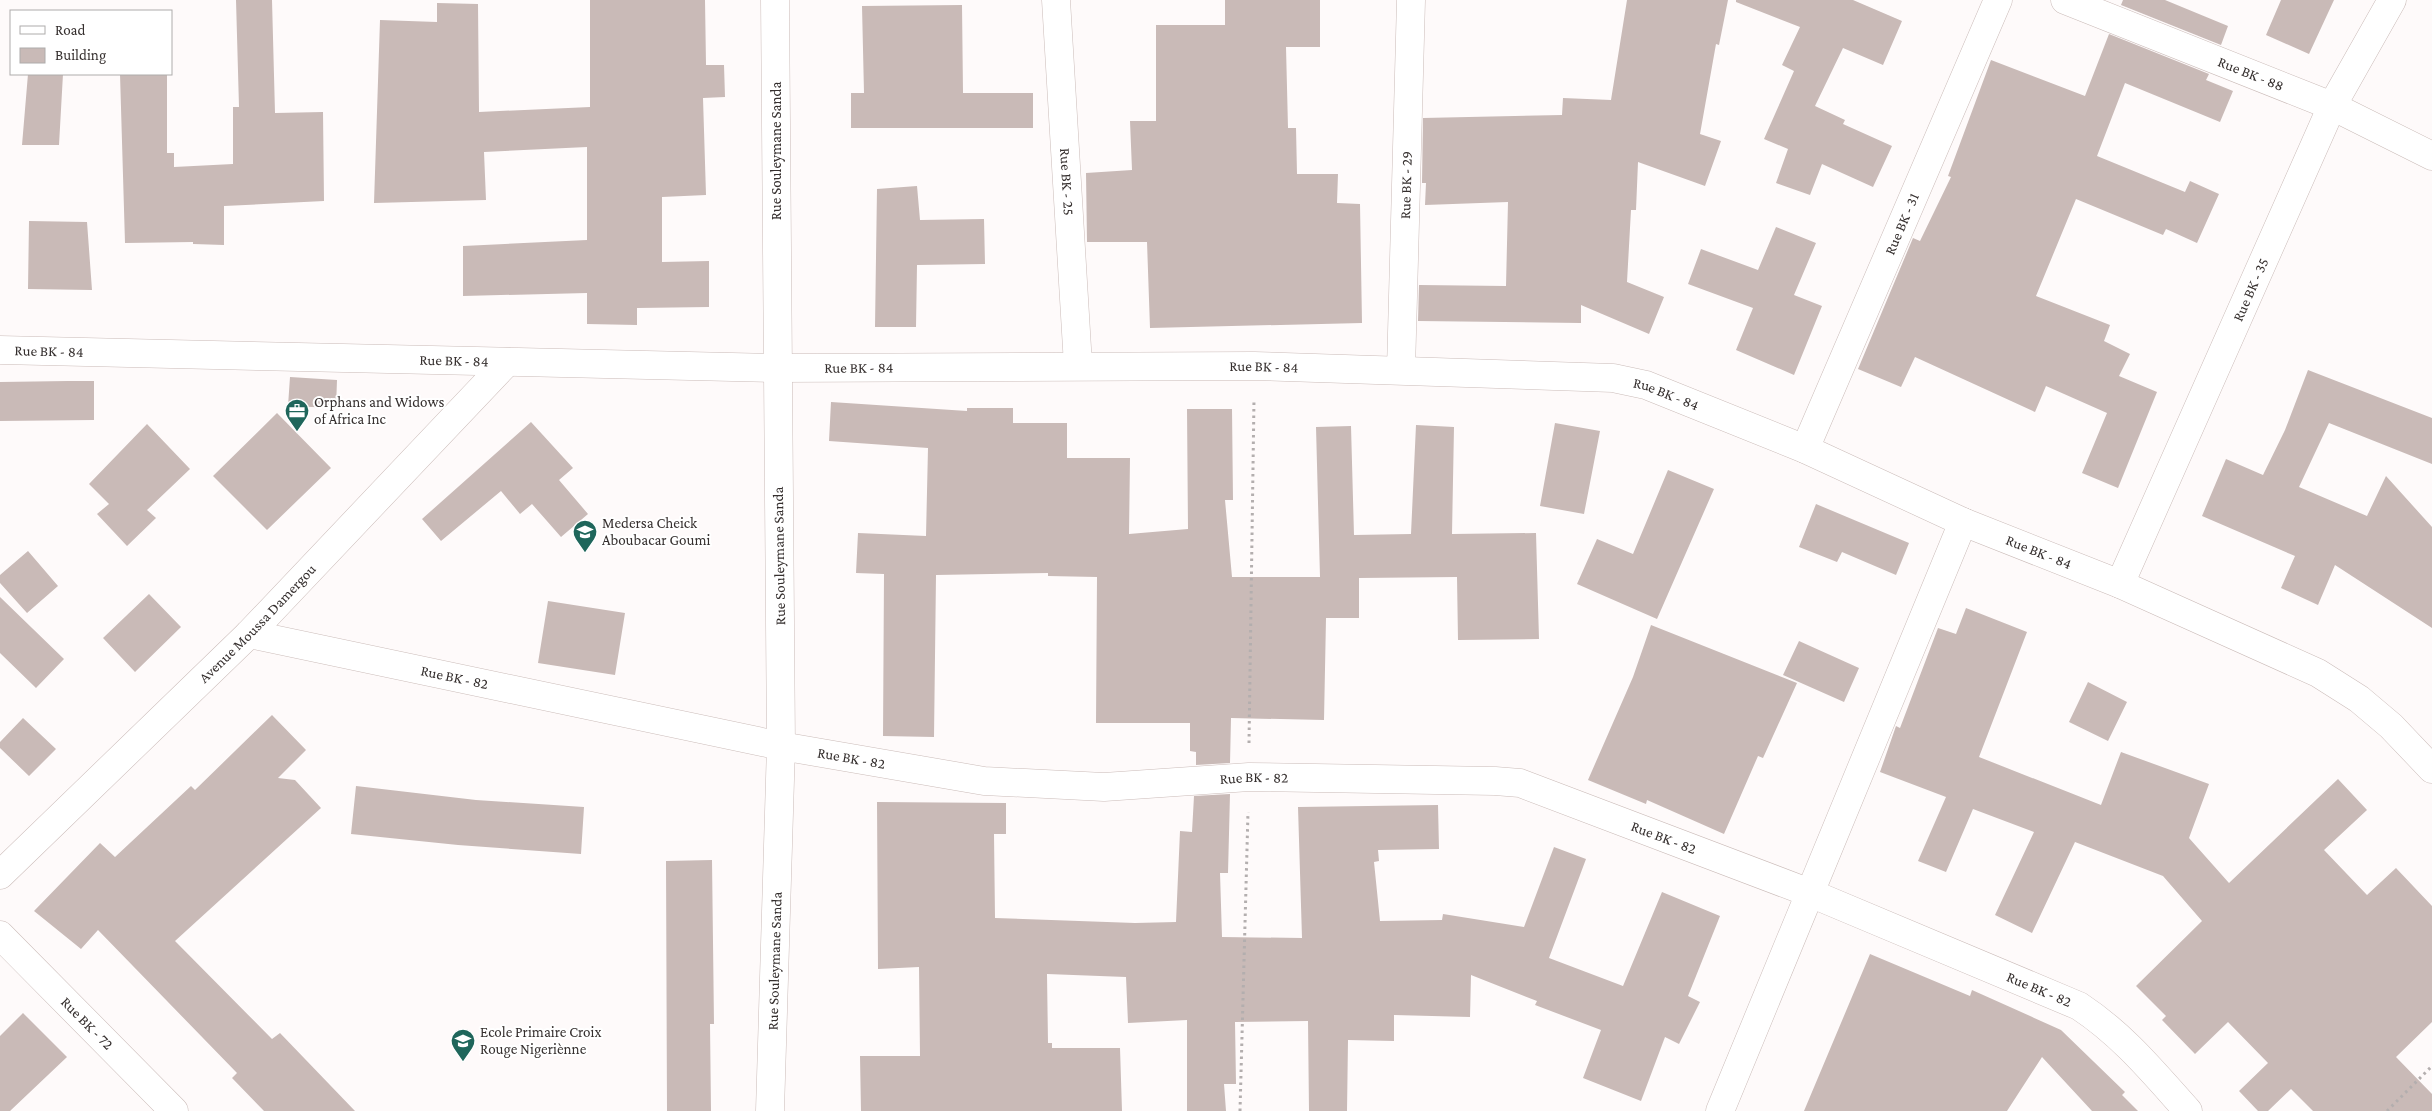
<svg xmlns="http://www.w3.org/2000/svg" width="2432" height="1111" viewBox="0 0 2432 1111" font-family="'Crimson Pro',serif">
<rect width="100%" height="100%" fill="#fefafa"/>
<path fill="#c9bab7" d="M 236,0 L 272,0 L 275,113 L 323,112 L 324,201 L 224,206 L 224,245 L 193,244 L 193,242 L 125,243 L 120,74 L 167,74 L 167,153 L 174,153 L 174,167 L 233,164 L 233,107 L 239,107 Z
M 590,0 L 705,0 L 706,65 L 724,65 L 725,97 L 703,98 L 706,195 L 662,197 L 662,262 L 709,261 L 709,307 L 637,308 L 637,325 L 587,324 L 587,293 L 463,296 L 463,246 L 587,240 L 587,147 L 484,152 L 486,200 L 374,203 L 380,20 L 437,22 L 437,3 L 478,4 L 479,112 L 590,107 Z
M 1225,0 L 1320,0 L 1320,47 L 1286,47 L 1288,128 L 1296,128 L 1297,174 L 1338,174 L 1337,203 L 1360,204 L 1362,323 L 1150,328 L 1147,242 L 1087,242 L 1086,173 L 1132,170 L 1130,121 L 1156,121 L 1156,25 L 1225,25 Z
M 1627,0 L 1728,0 L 1719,45 L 1716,44 L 1700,134 L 1721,141 L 1705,186 L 1638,162 L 1636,210 L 1631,210 L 1627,282 L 1664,297 L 1649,334 L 1581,305 L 1581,323 L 1418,321 L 1419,285 L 1506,286 L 1508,202 L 1425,205 L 1426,183 L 1422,183 L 1423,118 L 1562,115 L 1563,98 L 1611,100 Z
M 1736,0 L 1853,0 L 1902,21 L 1883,65 L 1843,48 L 1815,106 L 1845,120 L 1843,124 L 1892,146 L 1873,187 L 1822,164 L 1810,195 L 1776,183 L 1788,149 L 1764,139 L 1794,71 L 1782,65 L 1800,27 L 1736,2 Z
M 2123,0 L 2165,0 L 2228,26 L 2221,45 L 2121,5 Z
M 2281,0 L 2334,0 L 2309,54 L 2266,35 Z
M 962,5 L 963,93 L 1033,93 L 1033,128 L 851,128 L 851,93 L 864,93 L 862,6 Z
M 2109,34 L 2209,74 L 2206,80 L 2233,91 L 2220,122 L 2125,83 L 2097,156 L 2185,192 L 2190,181 L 2219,194 L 2197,243 L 2166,229 L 2163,235 L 2076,199 L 2036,296 L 2110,325 L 2104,341 L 2130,354 L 2119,376 L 2157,392 L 2118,488 L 2082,473 L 2107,413 L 2046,386 L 2035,412 L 1915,357 L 1901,387 L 1858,369 L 1913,238 L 1920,241 L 1951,177 L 1948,176 L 1991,60 L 2085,96 Z
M 28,74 L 63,74 L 59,145 L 22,145 Z
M 917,186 L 920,220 L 984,219 L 985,264 L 917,265 L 916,327 L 875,327 L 877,189 Z
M 29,221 L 87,222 L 92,290 L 28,289 Z
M 1776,227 L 1816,243 L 1794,295 L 1822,306 L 1794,375 L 1736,350 L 1753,308 L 1688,284 L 1701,249 L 1758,270 Z
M 2308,370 L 2432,418 L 2432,464 L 2329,423 L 2299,487 L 2367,516 L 2386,476 L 2432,527 L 2432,628 L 2335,565 L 2318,605 L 2281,588 L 2295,556 L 2202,516 L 2226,459 L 2263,475 L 2285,430 Z
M 290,377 L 337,380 L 336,408 L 288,406 Z
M 68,381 L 94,381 L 94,420 L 0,421 L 0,382 Z
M 831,402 L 967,411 L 967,408 L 1013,408 L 1013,423 L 1067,423 L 1067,458 L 1130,458 L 1129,534 L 1188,529 L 1187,409 L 1232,409 L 1233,500 L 1225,500 L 1232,577 L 1320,577 L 1316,427 L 1351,426 L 1354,535 L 1411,534 L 1416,425 L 1454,427 L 1452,534 L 1536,533 L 1539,639 L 1458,640 L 1457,577 L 1359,578 L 1359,618 L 1326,618 L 1324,720 L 1231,718 L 1230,763 L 1196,765 L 1196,752 L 1190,751 L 1190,723 L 1096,723 L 1097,577 L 1048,576 L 1048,573 L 936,575 L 934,737 L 883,736 L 884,574 L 856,573 L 858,533 L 926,536 L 928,448 L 829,441 Z
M 277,413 L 331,468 L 267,530 L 213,476 Z
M 531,422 L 573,468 L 559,480 L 588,514 L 561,537 L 532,504 L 520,514 L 501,491 L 441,541 L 422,519 Z
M 1555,423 L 1600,431 L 1584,514 L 1540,506 Z
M 147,424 L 190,469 L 147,510 L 156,518 L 127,546 L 97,514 L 109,504 L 89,484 Z
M 1668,470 L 1714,489 L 1657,619 L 1577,584 L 1597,539 L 1633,554 Z
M 1816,504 L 1909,543 L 1896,575 L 1842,552 L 1837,562 L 1799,547 Z
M 28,551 L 58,586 L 27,613 L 0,583 L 0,575 Z
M 149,594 L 181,627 L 135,672 L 103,638 Z
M 0,597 L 64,659 L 36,688 L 0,653 Z
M 548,601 L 625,613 L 615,675 L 538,663 Z
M 1966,608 L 2027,632 L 1979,757 L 2101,805 L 2121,752 L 2209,784 L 2189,838 L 2229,883 L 2338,779 L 2367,810 L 2324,850 L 2367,895 L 2396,868 L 2432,906 L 2432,1022 L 2396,1057 L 2432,1094 L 2432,1111 L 2313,1111 L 2291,1089 L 2268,1111 L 2258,1111 L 2239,1091 L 2268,1063 L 2228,1022 L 2195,1054 L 2162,1020 L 2166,1016 L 2136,986 L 2202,921 L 2163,876 L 2075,842 L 2032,933 L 1995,915 L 2034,832 L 1973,809 L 1946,872 L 1918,861 L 1946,797 L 1880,772 L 1896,726 L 1900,728 L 1938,628 L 1956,634 Z
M 1651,625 L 1797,683 L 1763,758 L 1758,756 L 1724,834 L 1647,800 L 1646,804 L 1588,780 L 1633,677 Z
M 1799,641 L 1859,668 L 1844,702 L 1783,675 Z
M 2088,682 L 2127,702 L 2108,741 L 2069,722 Z
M 272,715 L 306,750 L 278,778 L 295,780 L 321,808 L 175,941 L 272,1039 L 280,1033 L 355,1111 L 264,1111 L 232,1078 L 237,1073 L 98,930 L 81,949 L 34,911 L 100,843 L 115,857 L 191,786 L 195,790 Z
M 23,718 L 56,749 L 29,776 L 0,748 L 0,742 Z
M 356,786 L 476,800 L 584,807 L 581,854 L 458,845 L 351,834 Z
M 1230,794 L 1228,873 L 1220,873 L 1222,937 L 1302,938 L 1298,807 L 1438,805 L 1439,849 L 1378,850 L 1379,861 L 1374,862 L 1380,921 L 1442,920 L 1443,914 L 1524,927 L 1554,847 L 1586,859 L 1549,958 L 1623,986 L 1662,892 L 1720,916 L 1688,996 L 1700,1002 L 1679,1044 L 1665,1037 L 1641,1101 L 1583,1078 L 1601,1030 L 1535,1005 L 1537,1001 L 1471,975 L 1470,1017 L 1394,1015 L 1394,1041 L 1348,1040 L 1347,1111 L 1309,1111 L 1308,1021 L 1235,1022 L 1236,1084 L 1224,1084 L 1226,1111 L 1187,1111 L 1187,1020 L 1128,1023 L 1126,977 L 1047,974 L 1048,1043 L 1052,1043 L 1052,1048 L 1120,1048 L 1122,1111 L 861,1111 L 860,1056 L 920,1056 L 919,967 L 878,969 L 877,802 L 1006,803 L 1006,834 L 994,834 L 995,918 L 1135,923 L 1176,922 L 1180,831 L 1192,832 L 1194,796 Z
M 712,860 L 714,1024 L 710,1024 L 711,1111 L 667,1111 L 666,861 Z
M 1870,954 L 1970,996 L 1972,990 L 2061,1030 L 2125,1092 L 2122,1095 L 2138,1111 L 2092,1111 L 2042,1057 L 2007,1111 L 1804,1111 Z
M 23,1013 L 67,1057 L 10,1111 L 0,1111 L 0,1036 Z"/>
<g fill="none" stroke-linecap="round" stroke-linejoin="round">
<defs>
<g id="street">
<path id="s1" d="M 1056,0 L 1078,365"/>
<path id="s2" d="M 2065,0 L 2332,106 L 2432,156"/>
<path id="s3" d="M 0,350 L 777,368 L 1254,366 L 1613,378 L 1646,385 L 1805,449 L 1963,522 L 2120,584 L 2318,673 L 2359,699 L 2391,726 L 2432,769"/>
<path id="s4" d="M 1401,370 L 1411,0"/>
<path id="s5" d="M 1805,449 L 1998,0"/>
<path id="s6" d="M 2120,584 L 2332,106 L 2392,0"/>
<path id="s7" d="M 249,634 L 781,746 L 984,781 L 1104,787 L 1249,777 L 1495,781 L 1520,783 L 1810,893 L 2079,1006 C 2123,1035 2153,1072 2188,1111"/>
<path id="s8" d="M 0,875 L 249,634 L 507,362"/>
<path id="s9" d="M 0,935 L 174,1111"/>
<path id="s10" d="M 770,1111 L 781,746 L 775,0"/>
<path d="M 1720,1111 L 1963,522"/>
</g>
</defs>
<use href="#street" stroke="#cbbcb9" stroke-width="29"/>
<path stroke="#b3aeae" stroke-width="3" stroke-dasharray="2.5 4" stroke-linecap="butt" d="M 1249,743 L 1254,399
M 1240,1111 L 1248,812
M 2387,1111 L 2432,1066"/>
<use href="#street" stroke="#fff" stroke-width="28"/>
</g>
<defs>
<symbol id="office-pin" viewBox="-11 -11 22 30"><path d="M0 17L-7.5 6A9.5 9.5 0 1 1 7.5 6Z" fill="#1f665b" stroke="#fff"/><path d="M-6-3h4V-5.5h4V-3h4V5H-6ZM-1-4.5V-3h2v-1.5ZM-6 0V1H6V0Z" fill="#fff"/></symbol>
<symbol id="school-pin" viewBox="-11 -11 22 30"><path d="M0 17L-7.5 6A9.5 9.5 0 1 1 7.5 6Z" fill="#1f665b" stroke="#fff"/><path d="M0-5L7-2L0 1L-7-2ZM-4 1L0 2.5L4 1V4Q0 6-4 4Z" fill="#fff"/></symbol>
</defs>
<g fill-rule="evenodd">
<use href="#office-pin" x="283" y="397" width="28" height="38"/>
<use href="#school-pin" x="571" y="518" width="28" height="38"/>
<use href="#school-pin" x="449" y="1027" width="28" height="38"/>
</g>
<g text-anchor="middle" stroke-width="4" stroke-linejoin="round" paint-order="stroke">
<g font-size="15" fill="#352f2e" stroke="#fff">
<text dy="5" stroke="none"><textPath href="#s2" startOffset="200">Rue BK - 88</textPath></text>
<text transform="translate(776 151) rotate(-90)" y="5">Rue Souleymane Sanda</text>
<text dy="5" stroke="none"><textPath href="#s1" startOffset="182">Rue BK - 25</textPath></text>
<text dy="5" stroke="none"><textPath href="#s4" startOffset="185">Rue BK - 29</textPath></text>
<text dy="5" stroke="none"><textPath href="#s5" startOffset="245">Rue BK - 31</textPath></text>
<text dy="5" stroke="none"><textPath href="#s6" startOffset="322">Rue BK - 35</textPath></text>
<text dy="5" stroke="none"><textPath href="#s3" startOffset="49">Rue BK - 84</textPath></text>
<text dy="5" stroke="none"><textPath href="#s3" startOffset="454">Rue BK - 84</textPath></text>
<text dy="5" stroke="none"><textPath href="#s3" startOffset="1264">Rue BK - 84</textPath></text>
<text dy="5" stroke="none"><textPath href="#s3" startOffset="859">Rue BK - 84</textPath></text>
<text dy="5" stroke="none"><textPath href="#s3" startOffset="1669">Rue BK - 84</textPath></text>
<text dy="5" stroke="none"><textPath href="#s3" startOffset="2074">Rue BK - 84</textPath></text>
<text transform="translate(779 556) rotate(-91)" y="5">Rue Souleymane Sanda</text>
<text dy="5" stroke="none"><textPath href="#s8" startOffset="360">Avenue Moussa Damergou</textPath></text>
<text dy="5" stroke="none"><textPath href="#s7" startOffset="210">Rue BK - 82</textPath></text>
<text dy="5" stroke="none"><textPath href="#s7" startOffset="615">Rue BK - 82</textPath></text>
<text dy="5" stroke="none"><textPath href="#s7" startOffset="1020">Rue BK - 82</textPath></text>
<text dy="5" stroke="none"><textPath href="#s7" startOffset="1440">Rue BK - 82</textPath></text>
<text dy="5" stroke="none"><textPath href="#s10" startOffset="150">Rue Souleymane Sanda</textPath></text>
<text dy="5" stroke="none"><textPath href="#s7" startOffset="1845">Rue BK - 82</textPath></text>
<text dy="5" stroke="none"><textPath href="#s9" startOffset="124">Rue BK - 72</textPath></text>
</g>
<g font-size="15" fill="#352f2e" stroke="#fff" text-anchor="start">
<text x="314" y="407">Orphans and Widows<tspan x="314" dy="17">of Africa Inc</tspan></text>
<text x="602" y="528">Medersa Cheick<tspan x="602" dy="17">Aboubacar Goumi</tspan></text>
<text x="480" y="1037">Ecole Primaire Croix<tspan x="480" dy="17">Rouge Nigeriènne</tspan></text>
</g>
</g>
<rect x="10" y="10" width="162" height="65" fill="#ffffff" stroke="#aeacab"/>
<rect x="20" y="26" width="25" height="8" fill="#ffffff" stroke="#aeacab"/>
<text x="55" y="35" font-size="15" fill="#352f2e">Road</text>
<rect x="20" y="48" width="25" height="15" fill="#c9bab7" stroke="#aeacab"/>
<text x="55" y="60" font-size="15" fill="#352f2e">Building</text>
</svg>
